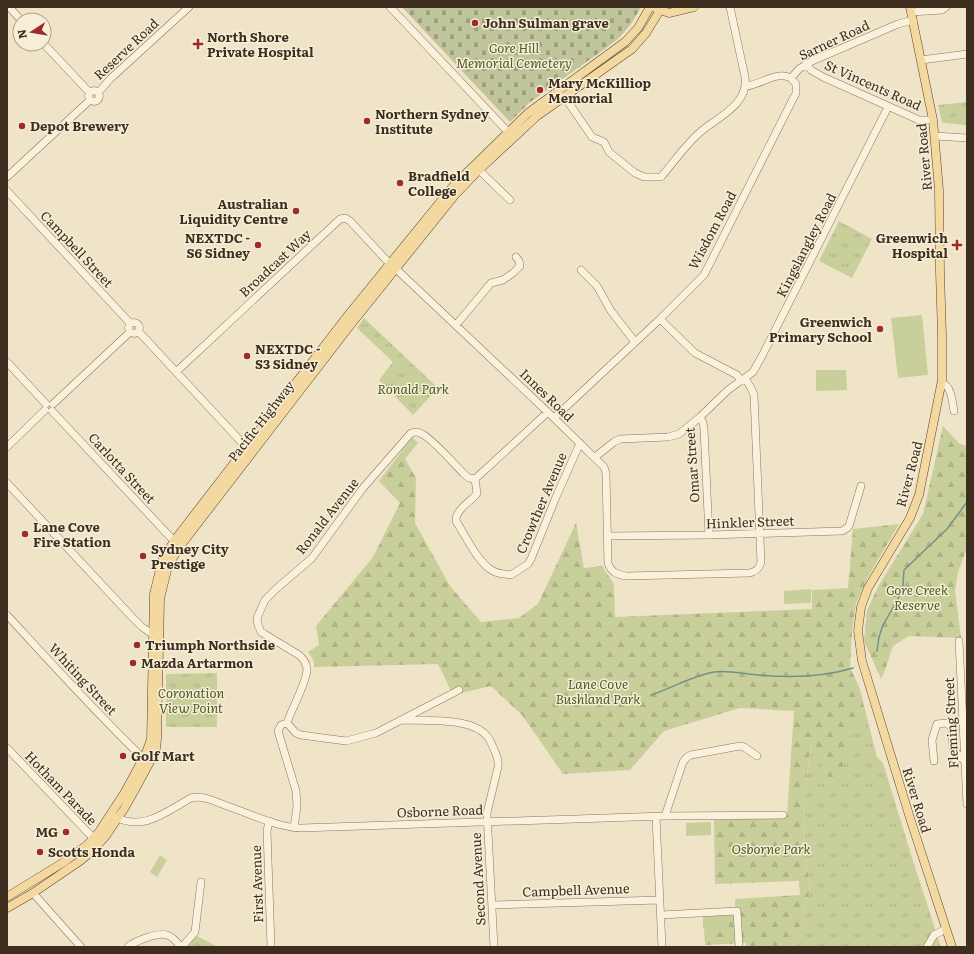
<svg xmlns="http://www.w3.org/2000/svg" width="974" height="954" viewBox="0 0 974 954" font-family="Literata,serif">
<defs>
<pattern id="grass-tufts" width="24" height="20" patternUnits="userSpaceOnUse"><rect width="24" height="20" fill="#c9cf9b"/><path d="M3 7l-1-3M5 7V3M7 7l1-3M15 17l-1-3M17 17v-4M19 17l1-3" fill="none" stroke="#aeb285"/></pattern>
<pattern id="forest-firs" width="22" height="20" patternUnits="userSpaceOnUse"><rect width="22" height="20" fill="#c9cf9b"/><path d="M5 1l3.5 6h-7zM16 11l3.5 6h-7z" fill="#aeb285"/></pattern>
<pattern id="cemetery-stones" width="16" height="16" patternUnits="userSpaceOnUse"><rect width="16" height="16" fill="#bfc49a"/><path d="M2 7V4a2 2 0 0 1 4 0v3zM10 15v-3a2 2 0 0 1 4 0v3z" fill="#9ca07d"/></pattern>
</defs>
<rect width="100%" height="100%" fill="#f0e4c8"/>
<path fill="url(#grass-tufts)" d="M 966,102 L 967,125 L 944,123 L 942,122 L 938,105 Z
M 839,221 L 872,239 L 852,278 L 819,261 Z
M 364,318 L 438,388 L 413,415 L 379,380 L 393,362 L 357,328 Z
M 217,673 L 217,727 L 166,727 L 166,674 Z
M 860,690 L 877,757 L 883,763 L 914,864 L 941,947 L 794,947 L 810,889 L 803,835 L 807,775 L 814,721 Z
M 197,936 L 218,947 L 187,947 Z"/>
<path fill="url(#forest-firs)" d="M 943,426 L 960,444 L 967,446 L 967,548 L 958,572 L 955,591 L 961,638 L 909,636 L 893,646 L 884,673 L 881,679 L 864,641 L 867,610 L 879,585 L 923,514 Z
M 413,438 L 418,443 L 405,459 L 416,478 L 415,523 L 450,586 L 481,622 L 519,618 L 538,604 L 576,523 L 584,568 L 602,566 L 614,584 L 615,617 L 812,609 L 812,590 L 848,588 L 853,529 L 899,524 L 868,577 L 856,604 L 852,631 L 850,668 L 859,686 L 866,717 L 862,720 L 847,716 L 851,747 L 833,787 L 811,743 L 807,775 L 803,835 L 810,889 L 794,947 L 746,947 L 746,943 L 705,945 L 703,915 L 735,909 L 735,899 L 800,895 L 799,881 L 715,884 L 714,820 L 787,816 L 794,711 L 740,708 L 664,731 L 630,770 L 563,774 L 522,715 L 491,686 L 453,695 L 438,664 L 315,667 L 313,659 L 308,652 L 319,645 L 316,626 L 373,557 L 400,503 L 379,481 L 411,439 Z"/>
<path fill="url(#cemetery-stones)" d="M 402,7 L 641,7 L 631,24 L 619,38 L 606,48 L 529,103 L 510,122 Z"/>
<path fill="#c9cf9b" d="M 922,315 L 928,375 L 898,378 L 891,318 Z
M 816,370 L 846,370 L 847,390 L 816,391 Z
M 811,589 L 811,603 L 784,604 L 784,591 Z
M 711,822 L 711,835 L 686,836 L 686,823 Z
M 160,855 L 167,860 L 157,877 L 150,872 Z
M 728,915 L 729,927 L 703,928 L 703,916 Z
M 875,935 L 896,947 L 868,947 Z"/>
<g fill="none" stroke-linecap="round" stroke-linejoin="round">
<path stroke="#6f938a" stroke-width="1.5" d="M 877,651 L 879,637 L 883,625 L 898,599 L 903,585 L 904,570 L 947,529 L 967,502
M 651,695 C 672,688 692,676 714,672 C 725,670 747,674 759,675 C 790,678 823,677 853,668"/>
<defs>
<path id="minor" d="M 9,7 L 21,20
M 390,7 L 512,136
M 911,12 L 942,10 L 946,7
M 44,44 L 90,93
M 921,60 L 967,54
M 806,64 L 811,70 L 823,77 L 919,120 L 933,120
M 746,86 C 761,85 777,70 791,78 L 799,69 L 812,61 L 898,24 L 913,20
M88.5 96a5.5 5.5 0 1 1 11 0a5.5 5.5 0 1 1-11 0Z
M 98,93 L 110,79 L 189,7
M 564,96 L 592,137 L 604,142 L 609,152 L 635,173 L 644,177 L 661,177 C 673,163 684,147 698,134 C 715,118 749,106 745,77 L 730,7
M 935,136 L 967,138
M 479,170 L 510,200
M 7,177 L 90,100
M 7,191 L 130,323
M 395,268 L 554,418 L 604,467 L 606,473 L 608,563 C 611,572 617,575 627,576 L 749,573 C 756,572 759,569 761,562 L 754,395 L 751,388 L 745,378
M 581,270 L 597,286 L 611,311 L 635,342
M 660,319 L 695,353 L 737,375 L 741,381
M128.5 328a5.5 5.5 0 1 1 11 0a5.5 5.5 0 1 1-11 0Z
M 456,325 L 491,283 L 503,280 L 513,273 L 520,266 L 519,261 L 516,257
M 138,331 L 246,447
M 7,362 L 46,404
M 176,372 L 340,219 L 345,218 L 350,221 L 389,263
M 942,383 C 952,387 952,401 954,411
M 53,404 L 130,332
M 52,411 L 174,541
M 700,417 L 703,423 L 704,429 L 709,535
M 554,418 L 660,319 L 704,275 L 796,93 L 796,84 L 791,78
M 7,447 L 45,410
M 595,457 L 614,442 L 620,439 L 668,437 L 679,434 L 700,417 L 728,390 L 753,372 L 762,356 L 888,107
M 475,479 L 477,493 L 476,495 C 469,502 455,511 456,521 C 465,535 478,563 493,571 C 498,574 505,574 511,575 L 528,564 L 531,559 L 556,497 L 580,443
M 7,483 L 132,617 L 142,627 L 152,634
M 608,536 L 709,535 L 842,531 L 847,528 L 849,526 L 861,486
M 7,615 C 52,664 96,713 144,759
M 959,641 L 967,804
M 401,720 C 425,721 471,717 487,736 C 490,739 491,743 493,747 C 496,754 499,759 498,767 L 487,813 L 494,947
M 287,723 C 292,708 307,682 307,669 C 306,663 303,658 299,655 L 261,632 L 258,625 L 257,618 L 265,600 L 276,589 L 312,558 L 363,488 L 411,433 C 414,432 417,431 420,433 C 430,436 455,465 464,474 L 469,478 L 475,479 L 548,412
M 287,723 L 296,733 L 301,735 L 346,741 L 376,733 L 459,690
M 287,723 L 281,725 L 278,731 L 296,791 L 297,806 L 294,828
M 7,748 L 97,842
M 934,761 L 932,740 L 937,724 L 946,723 L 952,727 L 953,749 L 962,759 L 965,759
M 113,816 C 143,832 164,813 191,798 C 203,795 216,802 227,806 C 251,814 276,827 301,828 L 665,816 L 783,815
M 665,816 L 683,762 L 687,757 L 691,755 L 740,746 L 744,747 L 757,756
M 656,817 L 662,947
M 269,821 L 267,831 L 271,947
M 33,893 L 81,947
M 493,905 L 660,900
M 661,915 L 737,911 L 739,946
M 128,947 C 135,941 158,932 167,935 C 173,937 177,942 181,947
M 182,947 L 195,932 L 201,882
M 927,947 L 934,935 L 946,929"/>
<path id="major" d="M 910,7 L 933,120 L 939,190 L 940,272 L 942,336 L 942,380 L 919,495 L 910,518 L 868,588 L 861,607 L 858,631 L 862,661 L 910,818 L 952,947
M 655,8 L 669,13 L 694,7
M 7,897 L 64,862 L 87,845 L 99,832 L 125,792 L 146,753 L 151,739 L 154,594 L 162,561 L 174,541 L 349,314 L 454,185 L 528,113 L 625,42 L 638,28 L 650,7
M 7,908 L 33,893 L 80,861 L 90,853 L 105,837 L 124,809 L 138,784 L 152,758 L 156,748 L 157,739 L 160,599 L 168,566 L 181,545 L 352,323 L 455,195 L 479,170 L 537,116 L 632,49 L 646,33 L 662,7"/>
</defs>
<use href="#minor" stroke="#8d765c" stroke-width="8"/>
<use href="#major" stroke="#5b4430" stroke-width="9"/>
<use href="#minor" stroke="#faf1dc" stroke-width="7"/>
<use href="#major" stroke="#f3d9a0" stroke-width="8"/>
</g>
<g fill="#9e2a2b" stroke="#f7eed8" stroke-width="1.5">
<circle cx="475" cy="23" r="4"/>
<path d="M196 38h4v4h4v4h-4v4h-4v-4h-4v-4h4z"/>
<circle cx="540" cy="90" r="4"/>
<circle cx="367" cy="121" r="4"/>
<circle cx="22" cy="126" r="4"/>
<circle cx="400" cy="183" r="4"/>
<circle cx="296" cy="211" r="4"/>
<circle cx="258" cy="245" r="4"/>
<path d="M955 239h4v4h4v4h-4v4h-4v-4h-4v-4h4z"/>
<circle cx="880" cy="329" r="4"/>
<circle cx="247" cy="356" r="4"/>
<circle cx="25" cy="534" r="4"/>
<circle cx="143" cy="556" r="4"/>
<circle cx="137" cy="645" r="4"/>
<circle cx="133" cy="663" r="4"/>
<circle cx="123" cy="756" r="4"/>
<circle cx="66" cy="832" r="4"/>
<circle cx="40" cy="852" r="4"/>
</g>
<g text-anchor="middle" stroke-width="3" stroke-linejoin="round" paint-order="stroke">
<g font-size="13" font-weight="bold" fill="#3d2e20" stroke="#f7eed8" text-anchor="start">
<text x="483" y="28">John Sulman grave</text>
<text x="207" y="42">North Shore<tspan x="207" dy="15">Private Hospital</tspan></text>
<text x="548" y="88">Mary McKilliop<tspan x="548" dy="15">Memorial</tspan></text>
<text x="375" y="119">Northern Sydney<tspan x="375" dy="15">Institute</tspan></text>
<text x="30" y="131">Depot Brewery</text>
<text x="408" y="181">Bradfield<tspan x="408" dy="15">College</tspan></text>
<text x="288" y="209" text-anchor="end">Australian<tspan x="288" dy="15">Liquidity Centre</tspan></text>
<text x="250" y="243" text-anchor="end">NEXTDC -<tspan x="250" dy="15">S6 Sidney</tspan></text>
<text x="948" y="243" text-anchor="end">Greenwich<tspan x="948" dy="15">Hospital</tspan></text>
<text x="872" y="327" text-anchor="end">Greenwich<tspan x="872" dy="15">Primary School</tspan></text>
<text x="255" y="354">NEXTDC -<tspan x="255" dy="15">S3 Sidney</tspan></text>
<text x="33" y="532">Lane Cove<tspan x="33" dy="15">Fire Station</tspan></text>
<text x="151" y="554">Sydney City<tspan x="151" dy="15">Prestige</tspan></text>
<text x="145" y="650">Triumph Northside</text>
<text x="141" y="668">Mazda Artarmon</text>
<text x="131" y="761">Golf Mart</text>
<text x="58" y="837" text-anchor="end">MG</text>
<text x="48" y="857">Scotts Honda</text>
</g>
<g font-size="13" fill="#3d2e20" stroke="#f7eed8">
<text transform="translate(834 40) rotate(-25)" y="5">Sarner Road</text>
<text transform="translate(126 49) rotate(-43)" y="5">Reserve Road</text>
<text transform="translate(873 85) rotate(24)" y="5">St Vincents Road</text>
<text transform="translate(924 157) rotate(-95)" y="5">River Road</text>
<text transform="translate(712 230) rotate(-62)" y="5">Wisdom Road</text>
<text transform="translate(806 245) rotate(-63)" y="5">Kingslangley Road</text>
<text transform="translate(77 249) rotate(47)" y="5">Campbell Street</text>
<text transform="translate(275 263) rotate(-43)" y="5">Broadcast Way</text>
<text transform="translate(547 395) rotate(44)" y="5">Innes Road</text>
<text transform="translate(261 421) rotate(-52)" y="5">Pacific Highway</text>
<text transform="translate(692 465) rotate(-94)" y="5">Omar Street</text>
<text transform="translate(122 468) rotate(47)" y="5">Carlotta Street</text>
<text transform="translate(909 474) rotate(-75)" y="5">River Road</text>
<text transform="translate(541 503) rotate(-67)" y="5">Crowther Avenue</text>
<text transform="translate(327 516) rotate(-52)" y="5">Ronald Avenue</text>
<text transform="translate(750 522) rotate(-2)" y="5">Hinkler Street</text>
<text transform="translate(83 679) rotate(47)" y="5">Whiting Street</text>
<text transform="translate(951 723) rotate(-93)" y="5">Fleming Street</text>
<text transform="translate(61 788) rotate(46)" y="5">Hotham Parade</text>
<text transform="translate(917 800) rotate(73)" y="5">River Road</text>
<text transform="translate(440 811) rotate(-2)" y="5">Osborne Road</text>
<text transform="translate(478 879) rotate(-93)" y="5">Second Avenue</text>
<text transform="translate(257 884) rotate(-92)" y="5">First Avenue</text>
<text transform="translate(576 890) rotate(-2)" y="5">Campbell Avenue</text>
</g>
<g font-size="13" font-style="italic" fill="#4d5a26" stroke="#f7eed8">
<text x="514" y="53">Gore Hill<tspan x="514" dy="15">Memorial Cemetery</tspan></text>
<text x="413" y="394">Ronald Park</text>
<text x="917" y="595">Gore Creek<tspan x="917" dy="15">Reserve</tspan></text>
<text x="598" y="689">Lane Cove<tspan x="598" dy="15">Bushland Park</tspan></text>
<text x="191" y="698">Coronation<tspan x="191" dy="15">View Point</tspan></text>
<text x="771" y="854">Osborne Park</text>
</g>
</g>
<rect width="974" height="954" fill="none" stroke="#3d2e20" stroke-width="16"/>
<g transform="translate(32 32) rotate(258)"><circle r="19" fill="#f7eed8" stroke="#ada18e"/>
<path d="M0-3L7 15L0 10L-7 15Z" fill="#9e2a2b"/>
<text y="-6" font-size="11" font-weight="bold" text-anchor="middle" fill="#3d2e20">N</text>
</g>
</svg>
